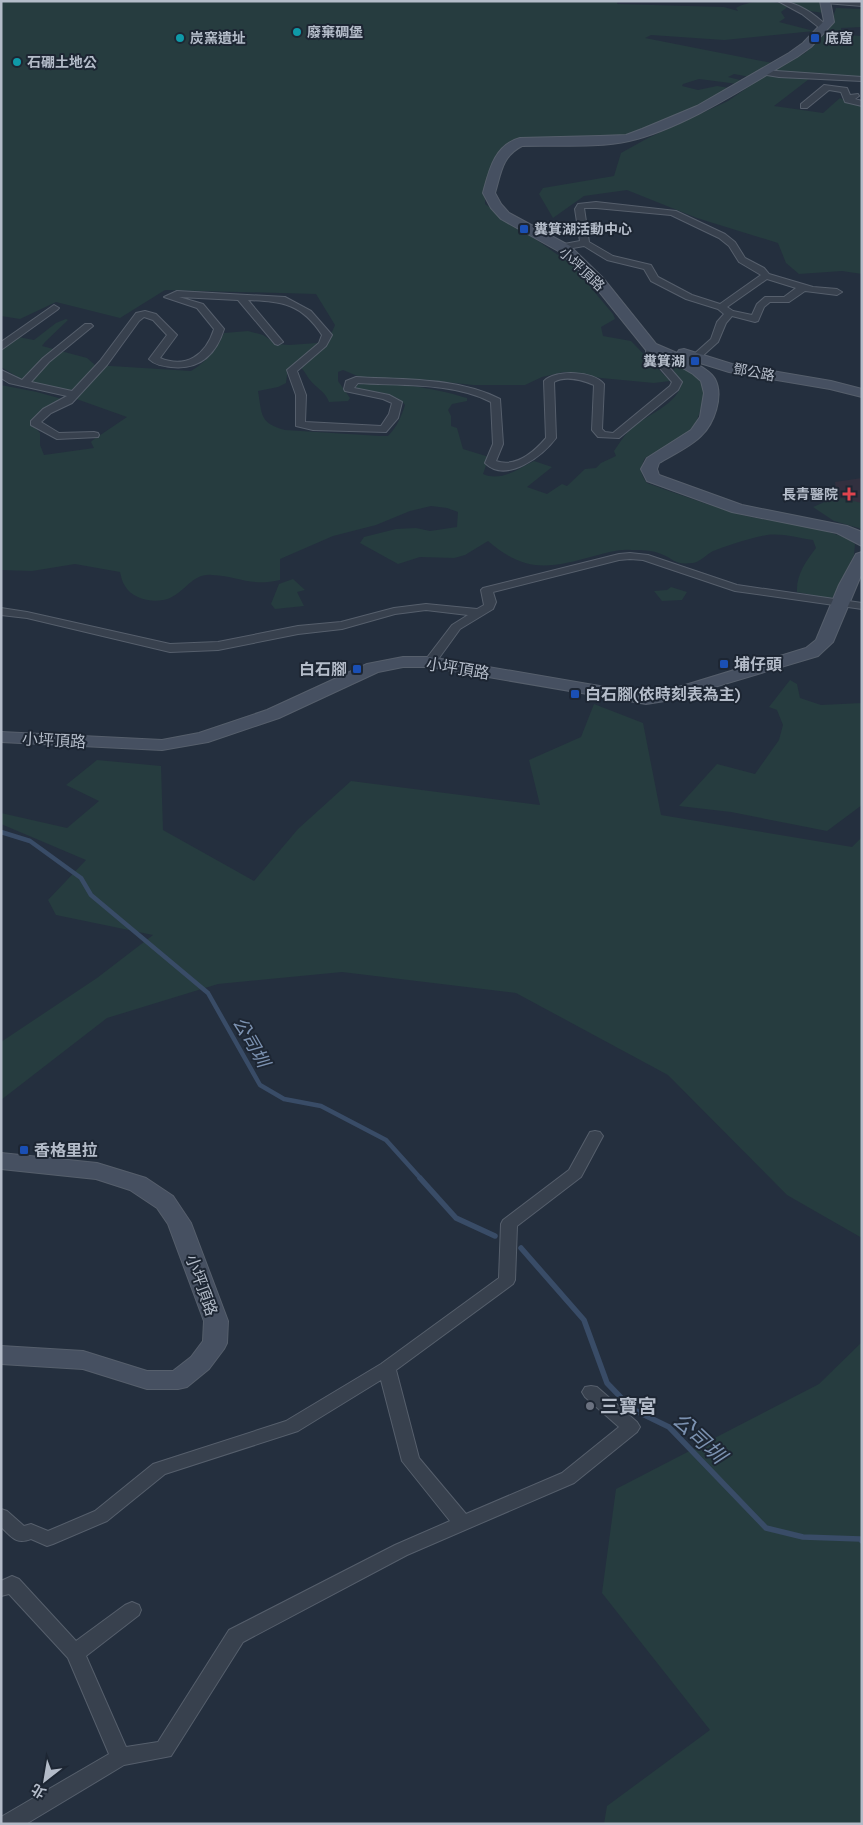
<svg xmlns="http://www.w3.org/2000/svg" width="863" height="1825" viewBox="0 0 863 1825" font-family="Quicksand,'Noto Sans TC',sans-serif">
<rect width="100%" height="100%" fill="#242f3e"/>
<path fill="#32303f" d="M 862,478 L 862,510 L 838,505 L 835,482 Z"/>
<path fill="#263c3f" d="M 1,1 L 618,1 L 617,4 L 724,7 L 738,11 L 736,8 C 748,0 774,0 789,6 L 781,12 L 785,18 L 779,22 L 814,31 L 724,40 L 651,35 L 645,38 L 772,63 L 750,77 L 734,74 L 728,77 L 744,81 L 738,84 L 699,79 L 683,84 L 682,86 L 698,90 L 717,86 L 729,88 L 703,105 L 634,134 L 609,137 L 519,141 L 485,186 L 485,204 L 571,264 L 613,314 L 615,319 L 601,327 L 603,336 L 631,341 L 670,381 L 654,383 L 601,378 L 564,372 L 542,377 L 525,385 L 473,385 L 428,380 L 360,377 L 343,370 L 338,372 L 338,381 L 350,398 L 348,401 L 329,402 C 325,391 316,388 310,380 C 306,375 305,371 300,367 L 288,368 L 286,383 L 278,387 L 258,391 C 262,414 259,423 285,430 L 380,436 L 388,436 C 397,427 401,417 405,405 C 397,393 373,391 360,391 L 356,388 L 357,385 C 381,378 443,390 467,398 L 467,401 L 452,404 L 448,410 L 451,416 L 451,426 L 457,428 L 463,449 L 489,457 L 483,474 C 501,482 518,469 534,461 L 552,467 L 527,487 L 547,494 L 562,484 L 567,486 L 585,469 L 596,468 L 601,463 L 616,456 L 614,451 C 619,444 625,434 631,429 C 647,414 678,405 682,382 L 675,374 L 671,362 L 674,361 C 698,372 708,381 701,408 C 699,415 695,427 689,432 C 676,442 659,450 645,458 C 640,468 640,474 647,483 C 678,494 710,506 742,515 C 770,522 835,527 855,544 L 854,555 L 832,599 L 797,592 C 796,575 806,561 816,548 L 813,540 C 798,538 782,533 767,535 C 751,538 732,544 716,550 C 708,552 701,562 693,563 C 674,565 676,560 661,554 C 653,550 641,550 631,550 C 618,549 607,553 594,556 C 550,568 526,574 488,541 L 465,555 L 454,558 L 420,557 L 398,564 L 360,543 L 364,537 L 396,529 L 416,528 L 430,531 L 457,527 L 458,512 L 447,508 L 431,506 L 410,511 L 376,525 L 333,536 L 280,559 L 280,580 C 250,587 239,576 212,575 C 193,573 186,591 170,598 C 156,604 133,600 125,586 C 122,582 121,576 120,572 L 75,564 L 32,571 L 1,570 L 1,385 L 37,392 L 62,399 L 30,422 L 40,433 L 40,445 L 44,455 L 94,448 L 91,442 L 93,440 L 127,417 L 23,380 L 1,367 L 1,351 L 18,337 L 34,340 L 56,323 L 66,319 L 68,320 L 45,342 L 42,346 L 87,358 L 95,365 L 191,371 C 206,362 217,349 224,333 L 248,331 L 263,335 L 277,344 L 289,345 L 317,343 L 329,339 L 335,325 L 316,294 L 165,290 L 120,318 L 56,302 L 20,319 L 1,316 Z
M 790,1 L 821,1 L 823,13 L 803,10 Z
M 836,8 L 862,9 L 862,27 L 841,28 L 841,32 L 844,35 L 862,36 L 862,77 L 813,76 L 774,106 L 823,113 L 840,98 L 851,104 L 862,106 L 862,274 L 842,271 L 799,274 L 786,263 L 778,243 L 697,218 L 627,190 L 584,196 L 553,218 L 539,194 L 543,188 L 614,176 L 621,153 L 648,138 L 728,101 L 754,83 L 805,53 L 829,30 Z
M 836,497 L 862,503 L 862,529 L 834,521 L 813,507 Z
M 293,579 L 305,590 L 297,592 L 304,606 L 275,609 L 271,604 L 279,584 Z
M 671,587 L 687,592 L 682,600 L 662,601 L 654,591 L 667,590 Z
M 790,680 L 797,684 L 800,698 L 821,705 L 862,703 L 862,805 L 827,831 L 731,812 L 679,806 L 717,764 L 755,774 L 779,740 L 783,725 L 777,710 L 769,707 Z
M 594,704 L 643,723 L 661,815 L 852,847 L 862,837 L 862,1238 L 787,1195 L 668,1075 L 516,993 L 342,972 L 218,984 L 107,1018 L 1,1100 L 1,1042 L 97,978 L 153,935 L 56,915 L 48,900 L 86,860 L 1,824 L 1,813 L 67,828 L 99,801 L 66,785 L 97,760 L 161,766 L 163,830 L 254,881 L 298,829 L 351,781 L 540,805 L 529,760 L 581,737 Z
M 862,1342 L 862,1824 L 604,1824 L 607,1806 L 710,1730 L 602,1593 L 616,1489 L 819,1384 Z"/>
<g fill="none" stroke-linecap="round" stroke-linejoin="round">
<path stroke="#394c67" stroke-width="4.5" d="M 1,832 L 30,841 L 81,878 L 91,895 L 208,993 L 260,1085 L 284,1099 L 321,1106 L 386,1140 L 422,1180"/>
<path stroke="#394c67" stroke-width="5.5" d="M 420,1178 L 456,1218 L 495,1236
M 521,1248 L 584,1320 L 607,1383 L 632,1409 L 669,1427 L 766,1528 L 803,1537 L 860,1539 L 862,1541"/>
<defs>
<path id="street" d="M 778,1 C 796,1 815,14 828,27 L 821,29 L 802,14 Z
M 822,1 L 862,2 L 862,6 L 825,3 Z
M 761,70 L 862,77 L 862,81 L 779,77 L 761,74 Z
M 824,85 L 847,88 L 850,95 L 858,94 L 859,96 L 855,99 L 862,101 L 862,106 L 845,102 L 841,92 L 829,90 L 807,108 L 801,108 L 801,104 Z
M 596,202 L 676,211 L 725,234 L 735,242 L 745,258 L 764,268 L 769,274 L 813,287 L 837,289 L 842,292 L 837,295 L 805,291 L 789,302 L 770,302 L 764,307 L 758,321 L 755,322 L 732,316 L 726,323 L 718,342 L 699,359 L 693,359 L 693,355 L 711,339 L 717,322 L 724,314 L 718,309 L 686,299 L 651,281 L 644,269 L 607,260 L 584,246 L 562,250 L 558,247 L 559,245 L 580,241 L 575,209 L 578,204 ZM 584,208 L 596,208 L 671,215 L 719,238 L 729,246 L 739,262 L 761,275 L 720,304 L 692,295 L 658,277 L 651,265 L 613,256 L 589,242 ZM 767,279 L 796,288 L 784,297 L 765,297 L 757,304 L 752,315 L 733,311 L 727,307 Z
M 177,291 L 285,297 L 311,311 L 332,335 L 326,346 L 297,371 L 306,395 L 305,422 L 381,426 L 389,414 L 392,403 L 383,399 L 345,391 L 344,389 L 346,381 L 356,377 C 403,380 457,377 500,399 L 503,444 L 496,461 C 516,468 534,452 546,438 L 544,381 C 556,369 594,371 604,384 L 602,429 L 605,432 L 613,433 L 670,386 L 672,382 L 646,352 L 648,345 L 654,345 L 656,352 L 682,382 L 678,390 L 619,438 L 598,437 L 592,430 L 594,385 C 582,380 566,375 554,382 L 556,438 C 543,456 506,484 485,463 L 493,444 L 491,402 C 452,382 400,386 358,383 L 354,388 L 389,395 L 402,402 L 398,418 L 386,432 L 313,430 L 296,426 L 296,395 L 287,370 L 319,343 L 322,335 C 301,303 283,302 248,300 L 283,342 L 278,345 L 275,344 L 238,300 L 179,297 L 203,304 L 224,329 C 216,355 199,370 171,367 C 163,366 155,365 149,359 L 167,335 L 153,320 L 144,317 L 139,321 L 107,365 L 72,403 L 51,413 L 41,422 L 59,433 L 94,432 L 98,433 L 99,435 L 98,437 L 57,439 L 31,425 L 31,421 L 43,409 L 67,396 L 9,383 L 1,378 L 1,370 L 22,380 L 43,358 L 85,324 L 91,324 L 93,326 L 49,362 L 31,382 L 72,391 L 100,361 L 136,313 L 145,311 L 156,314 L 177,335 L 160,358 C 186,369 206,355 214,329 L 197,308 L 164,297 Z
M 54,305 L 59,308 L 57,310 L 1,350 L 1,342 Z
M 630,553 L 648,555 L 737,585 L 862,603 L 862,609 L 735,591 L 643,560 L 630,559 L 619,560 L 493,592 L 496,602 L 493,609 L 460,629 L 434,665 L 430,666 L 424,662 L 426,659 L 452,625 L 468,615 L 426,610 L 395,614 L 342,629 L 298,634 L 218,650 L 170,652 L 27,618 L 1,615 L 1,608 L 27,612 L 170,644 L 218,642 L 298,626 L 341,622 L 394,608 L 426,604 L 477,609 L 484,605 L 481,590 L 483,588 L 619,554 Z
M 595,1131 L 600,1132 L 603,1136 L 581,1177 L 517,1226 L 515,1280 L 513,1284 L 396,1370 L 419,1458 L 466,1514 L 562,1473 L 619,1427 L 585,1397 L 582,1392 L 585,1387 L 591,1386 L 597,1387 L 637,1422 L 640,1427 L 637,1432 L 574,1483 L 407,1555 L 243,1642 L 171,1756 L 124,1765 L 26,1824 L 1,1824 L 1,1817 L 109,1754 L 68,1658 L 9,1594 L 1,1596 L 1,1581 L 12,1576 L 19,1579 L 76,1641 L 125,1605 L 132,1602 L 139,1605 L 141,1610 L 139,1615 L 86,1656 L 126,1747 L 158,1742 L 229,1630 L 395,1545 L 450,1521 L 402,1461 L 381,1380 L 298,1431 L 165,1474 L 107,1521 L 53,1544 L 47,1546 L 31,1539 C 16,1545 12,1537 1,1527 L 1,1509 L 7,1511 L 24,1526 L 31,1524 L 48,1531 L 95,1511 L 153,1464 L 286,1421 L 381,1364 L 499,1278 L 501,1224 L 503,1220 L 569,1170 L 590,1132 Z"/>
<path id="secondary" d="M 820,1 L 830,1 L 834,22 L 811,47 L 797,57 C 747,86 685,128 629,141 C 600,148 553,145 522,146 C 502,156 501,173 495,193 L 501,204 L 509,213 L 570,246 L 603,278 L 656,344 L 677,353 L 679,350 L 684,349 L 732,364 L 831,381 L 862,389 L 862,397 L 830,389 L 729,372 L 687,359 C 696,364 710,370 715,379 C 724,396 714,424 701,436 C 690,447 672,455 659,463 L 657,469 L 659,475 L 742,505 L 847,526 L 862,532 L 862,546 L 837,533 L 732,512 L 647,481 L 641,469 L 647,458 L 691,430 L 700,417 L 704,393 L 701,381 L 693,374 L 669,360 L 646,350 L 593,284 L 560,252 L 501,219 L 491,208 L 483,193 C 489,171 494,145 520,138 L 600,136 L 626,135 L 642,129 L 697,106 L 789,53 L 803,43 L 824,21 Z
M 862,552 L 862,573 L 833,642 L 818,656 L 671,700 L 646,704 L 430,667 L 403,667 L 378,672 L 279,718 L 208,742 L 162,750 L 1,742 L 1,732 L 162,740 L 199,733 L 267,710 L 367,664 L 403,657 L 430,657 L 646,694 L 669,690 L 806,648 L 816,640 L 839,585 L 856,554 Z
M 1,1153 L 97,1163 L 146,1178 L 173,1196 L 191,1223 L 228,1321 L 227,1343 L 224,1349 L 209,1369 L 187,1387 L 178,1389 L 147,1389 L 83,1369 L 1,1364 L 1,1346 L 83,1351 L 147,1371 L 173,1371 L 191,1357 L 203,1341 L 204,1321 L 168,1224 L 157,1208 L 130,1190 L 96,1179 L 1,1169 Z"/>
</defs>
<use href="#street" stroke="#565f6c" stroke-width="2"/>
<use href="#secondary" stroke="#565f6c" stroke-width="2"/>
<use href="#street" fill="#38414e" fill-rule="evenodd"/>
<use href="#secondary" fill="#465061" fill-rule="evenodd"/>
</g>
<g fill="#0f9aa8" stroke="#1d2633" stroke-width="2">
<circle cx="297" cy="32" r="5"/>
<circle cx="180" cy="38" r="5"/>
<circle cx="17" cy="62" r="5"/>
</g>
<g fill="#1a4fb4" stroke="#1d2633" stroke-width="2">
<rect x="810" y="33" width="10" height="10" rx="2.5"/>
<rect x="519" y="224" width="10" height="10" rx="2.5"/>
<rect x="690" y="356" width="10" height="10" rx="2.5"/>
<rect x="719" y="659" width="10" height="10" rx="2.5"/>
<rect x="352" y="664" width="10" height="10" rx="2.5"/>
<rect x="570" y="689" width="10" height="10" rx="2.5"/>
<rect x="19" y="1145" width="10" height="10" rx="2.5"/>
</g>
<path fill="#e0444e" stroke="#1d2633" stroke-width="2" d="M846.5 486.5h5v5h5v5h-5v5h-5v-5h-5v-5h5z"/>
<circle fill="#6b7280" stroke="#1d2633" stroke-width="2" cx="590" cy="1406" r="5"/>
<g text-anchor="middle" stroke-width="4" stroke-linejoin="round" paint-order="stroke">
<g font-size="14" font-weight="bold" fill="#b4bcc9" stroke="#1d2633" text-anchor="start">
<text x="307" y="37">廢棄碉堡</text>
<text x="190" y="43">炭窯遺址</text>
<text x="825" y="43">底窟</text>
<text x="27" y="67">石硼土地公</text>
<text x="534" y="234">糞箕湖活動中心</text>
<text x="685" y="366" text-anchor="end">糞箕湖</text>
<text x="838" y="499" text-anchor="end">長青醫院</text>
</g>
<g font-size="14" fill="#b4bcc9" stroke="#1d2633">
<text transform="translate(582 269) rotate(43)" y="5">小坪頂路</text>
<text transform="translate(754 372) rotate(10)" y="5">鄧公路</text>
</g>
<g font-size="16" font-weight="bold" fill="#b4bcc9" stroke="#1d2633" text-anchor="start">
<text x="734" y="670">埔仔頭</text>
<text x="347" y="675" text-anchor="end">白石腳</text>
<text x="585" y="700">白石腳(依時刻表為主)</text>
<text x="34" y="1156">香格里拉</text>
</g>
<g font-size="16" fill="#b4bcc9" stroke="#1d2633">
<text transform="translate(458 668) rotate(9)" y="6">小坪頂路</text>
<text transform="translate(54 740) rotate(3)" y="6">小坪頂路</text>
<text transform="translate(202 1285) rotate(70)" y="6">小坪頂路</text>
</g>
<g font-size="18" font-style="italic" fill="#7c92b1" stroke="#1d2633">
<text transform="translate(251 1042) rotate(60)" y="6">公司圳</text>
</g>
<g font-size="19" font-weight="bold" fill="#b4bcc9" stroke="#1d2633" text-anchor="start">
<text x="600" y="1413">三寶宮</text>
</g>
<g font-size="21" font-style="italic" fill="#7c92b1" stroke="#1d2633">
<text transform="translate(699 1438) rotate(43)" y="7">公司圳</text>
</g>
</g>
<rect width="863" height="1825" fill="none" stroke="#b4bcc9" stroke-width="5"/>
<g transform="translate(45 1780) rotate(211)" stroke="#1d2633" stroke-width="4" paint-order="stroke">
<path d="M0-4L9 19L0 12L-9 19Z" fill="#b4bcc9"/>
<text y="-8" font-size="14" font-weight="bold" text-anchor="middle" fill="#b4bcc9">北</text>
</g>
</svg>
